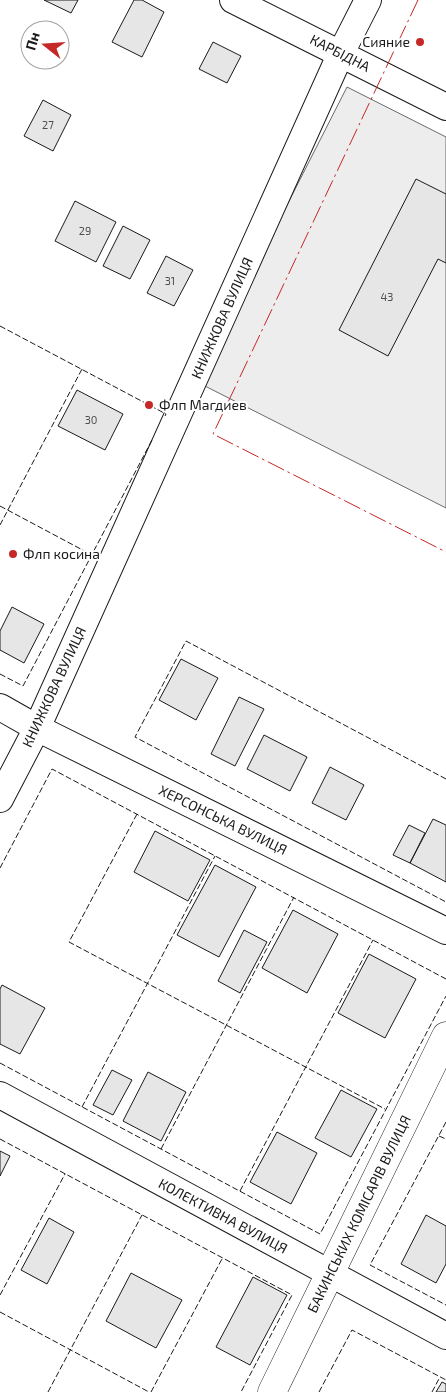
<svg xmlns="http://www.w3.org/2000/svg" width="446" height="1392" viewBox="0 0 446 1392" font-family="'Exo 2',sans-serif">
<rect width="100%" height="100%" fill="#fff"/>
<path fill="#ededed" stroke="#6a6a6a" d="M 347,87 L 446,137 L 446,508 L 197,382 Z"/>
<path fill="#e6e6e6" stroke="#1a1a1a" d="M 44,0 L 78,0 L 71,13 Z
M 134,0 L 142,0 L 164,12 L 142,57 L 112,42 Z
M 213,42 L 241,56 L 227,83 L 199,69 Z
M 43,100 L 71,115 L 53,151 L 24,136 Z
M 416,179 L 446,194 L 446,263 L 438,259 L 388,356 L 339,330 Z
M 75,201 L 116,222 L 96,262 L 55,241 Z
M 123,226 L 150,240 L 130,279 L 103,266 Z
M 166,256 L 193,270 L 174,306 L 147,293 Z
M 77,390 L 123,414 L 105,450 L 58,426 Z
M 12,607 L 44,624 L 24,663 L 0,650 L 0,631 Z
M 181,659 L 218,678 L 196,720 L 159,700 Z
M 239,697 L 264,709 L 235,766 L 211,754 Z
M 264,735 L 307,757 L 290,791 L 247,769 Z
M 330,767 L 364,785 L 346,820 L 312,803 Z
M 433,819 L 446,825 L 446,882 L 410,863 Z
M 409,825 L 425,833 L 410,863 L 393,855 Z
M 155,831 L 210,860 L 188,901 L 134,872 Z
M 215,865 L 256,887 L 219,957 L 177,935 Z
M 293,910 L 338,934 L 307,993 L 262,968 Z
M 244,930 L 267,942 L 240,993 L 218,981 Z
M 369,954 L 416,979 L 385,1038 L 338,1013 Z
M 2,985 L 45,1008 L 20,1054 L 0,1044 L 0,989 Z
M 112,1070 L 132,1080 L 113,1115 L 93,1105 Z
M 148,1072 L 186,1092 L 161,1141 L 123,1121 Z
M 341,1090 L 377,1109 L 351,1157 L 315,1138 Z
M 277,1132 L 317,1153 L 291,1204 L 250,1182 Z
M 0,1151 L 10,1156 L 0,1176 Z
M 426,1215 L 446,1226 L 446,1264 L 436,1283 L 401,1264 Z
M 49,1218 L 74,1232 L 47,1284 L 21,1270 Z
M 131,1273 L 182,1300 L 156,1348 L 106,1321 Z
M 253,1277 L 287,1295 L 250,1365 L 216,1347 Z
M 442,1382 L 446,1384 L 446,1392 L 436,1392 Z"/>
<g fill="none" stroke-linecap="round" stroke-linejoin="round">
<defs>
<path id="street" d="M 233,0 L 446,107
M 0,707 L 37,728 L 446,931
M 0,799 L 37,728 L 341,53 L 368,0
M 0,1095 L 446,1336"/>
<path id="secondary" d="M 272,1392 L 446,1036"/>
</defs>
<use href="#street" stroke="#1a1a1a" stroke-width="28"/>
<use href="#secondary" stroke="#1a1a1a" stroke-width="29"/>
<use href="#street" stroke="#fff" stroke-width="26"/>
<use href="#secondary" stroke="#fff" stroke-width="28"/>
<path stroke="#1a1a1a" stroke-width="1" stroke-dasharray="6 2.5" stroke-linecap="butt" d="M 0,326 L 166,414 L 165,416
M 0,506 L 92,555
M 0,525 L 82,369
M 0,674 L 23,686 L 152,440
M 446,779 L 186,641 L 135,737 L 446,902
M 137,814 L 69,942 L 385,1109
M 0,868 L 52,769 L 446,979
M 0,1063 L 320,1234 L 446,996
M 82,1107 L 215,856
M 446,1122 L 370,1265 L 446,1305
M 439,1136 L 446,1139
M 0,1139 L 292,1295 L 241,1392
M 161,1149 L 294,897
M 240,1191 L 373,940
M 0,1295 L 65,1174
M 0,1312 L 149,1392
M 48,1392 L 142,1215
M 151,1392 L 223,1257
M 319,1392 L 352,1330 L 446,1380
M 432,1392 L 440,1377"/>
<path stroke="#c62828" stroke-width="1" stroke-dasharray="18 4 2.5 4" stroke-linecap="butt" d="M 418,0 L 213,434 L 446,552"/>
</g>
<g fill="#c62828" stroke="#fff" stroke-width="2">
<circle cx="420" cy="42" r="5"/>
<circle cx="149" cy="405" r="5"/>
<circle cx="13" cy="554" r="5"/>
</g>
<g text-anchor="middle" stroke-width="4" stroke-linejoin="round" paint-order="stroke">
<g font-size="11" fill="#4d4d4d">
<text x="48" y="129">27</text>
<text x="85" y="235">29</text>
<text x="170" y="285">31</text>
<text x="387" y="301">43</text>
<text x="91" y="424">30</text>
</g>
<g font-size="14" fill="#1a1a1a" stroke="#fff" text-anchor="start">
<text x="410" y="47" text-anchor="end">Сияние</text>
<text x="159" y="410">Флп Магдиев</text>
<text x="23" y="559">Флп косина</text>
</g>
<g font-size="14" fill="#1a1a1a" stroke="#fff">
<text transform="translate(340 53) rotate(27)" y="5">КАРБІДНА</text>
<text transform="translate(222 318) rotate(-66)" y="5">КНИЖКОВА ВУЛИЦЯ</text>
<text transform="translate(54 687) rotate(-65)" y="5">КНИЖКОВА ВУЛИЦЯ</text>
<text transform="translate(223 820) rotate(26)" y="5">ХЕРСОНСЬКА ВУЛИЦЯ</text>
<text transform="translate(359 1214) rotate(-64)" y="5">БАКИНСЬКИХ КОМІСАРІВ ВУЛИЦЯ</text>
<text transform="translate(223 1216) rotate(28)" y="5">КОЛЕКТИВНА ВУЛИЦЯ</text>
</g>
</g>
<g transform="translate(45 45) rotate(287)"><circle r="24" fill="#ffffff" stroke="#a3a3a3"/>
<path d="M0-4L9 19L0 12L-9 19Z" fill="#c62828"/>
<text y="-8" font-size="14" font-weight="bold" text-anchor="middle" fill="#1a1a1a">Пн</text>
</g>
</svg>
